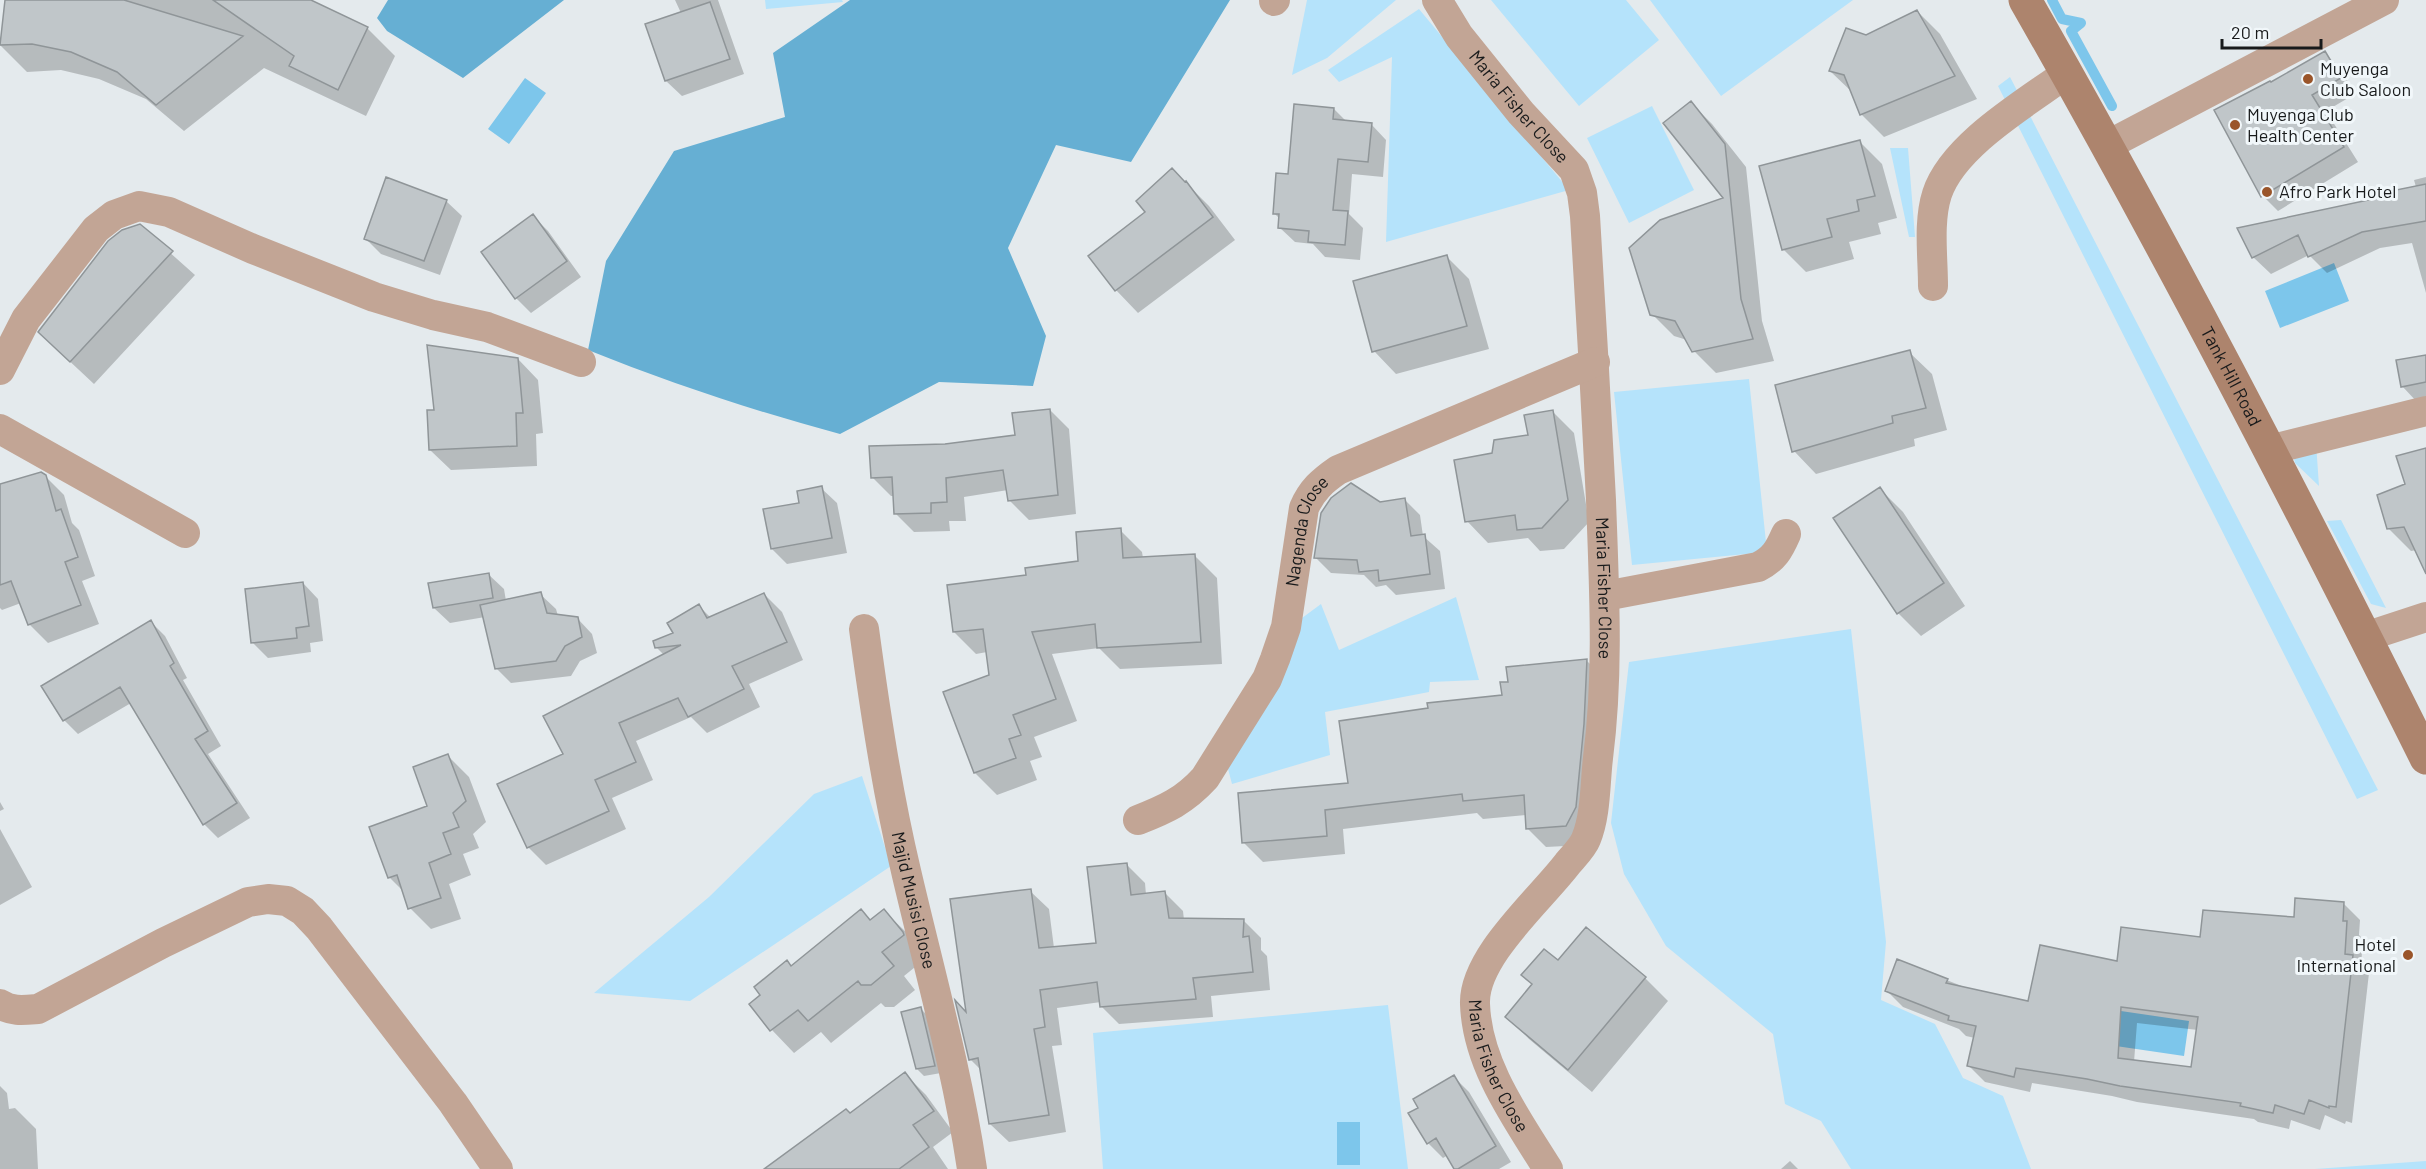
<svg xmlns="http://www.w3.org/2000/svg" width="2426" height="1169" viewBox="0 0 2426 1169" font-family="Barlow,sans-serif">
<rect width="100%" height="100%" fill="#e4eaed"/>
<path fill="#b5e3fb" d="M 765,0 L 842,0 L 843,2 L 766,9 Z
M 1307,0 L 1396,0 L 1327,58 L 1292,75 Z
M 1491,0 L 1626,0 L 1659,40 L 1579,106 Z
M 1650,0 L 1853,0 L 1721,96 Z
M 1419,9 L 1569,190 L 1386,242 L 1392,57 L 1339,82 L 1328,70 Z
M 2010,77 L 2378,790 L 2357,799 L 1998,86 Z
M 1652,106 L 1694,190 L 1629,223 L 1587,138 Z
M 1890,148 L 1908,148 L 1915,237 L 1909,237 Z
M 1749,379 L 1767,552 L 1632,565 L 1614,392 Z
M 2316,443 L 2319,486 L 2295,463 L 2292,447 Z
M 2341,520 L 2386,608 L 2371,604 L 2327,521 Z
M 1456,597 L 1479,680 L 1430,682 L 1429,692 L 1325,712 L 1330,755 L 1232,784 L 1227,765 L 1298,621 L 1321,604 L 1339,650 Z
M 1851,629 L 1886,942 L 1881,1000 L 1935,1024 L 1963,1078 L 2003,1096 L 2031,1169 L 1851,1169 L 1821,1121 L 1785,1104 L 1773,1034 L 1666,946 L 1624,874 L 1611,823 L 1629,662 Z
M 862,776 L 891,866 L 690,1001 L 594,993 L 709,897 L 814,794 Z
M 1388,1005 L 1408,1169 L 1103,1169 L 1093,1033 Z
M 2426,1161 L 2426,1169 L 2315,1169 Z"/>
<path fill="#66afd3" d="M 388,0 L 564,0 L 463,78 L 387,31 L 377,18 Z
M 850,0 L 1230,0 L 1131,162 L 1056,145 L 1008,248 L 1046,336 L 1033,386 L 939,382 L 840,434 C 754,411 670,383 588,350 L 606,261 L 674,151 L 785,117 L 773,53 Z"/>
<path fill="#7dc6eb" d="M 525,78 L 546,93 L 509,144 L 488,129 Z
M 2334,263 L 2349,301 L 2280,328 L 2265,291 Z
M 2114,1010 L 2189,1021 L 2184,1056 L 2109,1045 Z
M 1337,1122 L 1360,1122 L 1360,1165 L 1337,1165 Z"/>
<path fill="#0003" fill-rule="evenodd" d="M 7,0 L 308,0 L 367,28 L 395,56 L 366,116 L 264,68 L 184,131 L 146,99 L 99,79 L 61,70 L 27,72 L 0,45 Z
M 675,0 L 718,0 L 744,74 L 682,96 L 666,81 L 681,13 Z
M 1917,11 L 1940,34 L 1977,99 L 1884,137 L 1861,114 L 1853,93 L 1830,71 L 1866,36 Z
M 2324,53 L 2340,68 L 2355,94 L 2326,111 L 2358,162 L 2278,211 L 2263,196 L 2216,111 L 2271,84 Z
M 1691,103 L 1712,124 L 1746,167 L 1762,321 L 1774,361 L 1716,373 L 1694,351 L 1687,340 L 1674,336 L 1652,314 L 1725,199 Z
M 1334,109 L 1347,122 L 1371,124 L 1386,140 L 1383,177 L 1352,174 L 1349,214 L 1363,228 L 1360,260 L 1325,257 L 1313,244 L 1295,242 L 1279,227 L 1280,219 L 1274,213 L 1290,176 Z
M 1860,142 L 1882,164 L 1897,218 L 1878,223 L 1881,234 L 1849,242 L 1854,259 L 1806,272 L 1783,249 Z
M 2426,177 L 2426,293 L 2412,243 L 2380,248 L 2327,273 L 2309,255 L 2271,274 L 2253,257 L 2239,229 L 2394,196 L 2416,187 L 2414,180 Z
M 1186,183 L 1209,206 L 1235,240 L 1138,313 L 1116,290 Z
M 446,201 L 462,216 L 440,275 L 381,254 L 365,238 Z
M 533,216 L 548,231 L 581,277 L 531,313 L 516,298 Z
M 140,226 L 195,275 L 94,384 L 63,355 Z
M 1447,257 L 1469,279 L 1489,349 L 1396,374 L 1374,351 Z
M 1909,352 L 1932,374 L 1947,430 L 1914,439 L 1915,446 L 1816,474 L 1794,451 Z
M 2426,356 L 2426,400 L 2417,402 L 2402,386 Z
M 518,359 L 538,380 L 543,433 L 536,434 L 537,466 L 451,470 L 430,450 Z
M 1050,410 L 1069,429 L 1076,514 L 1029,520 L 1010,501 L 1008,490 L 964,497 L 966,521 L 949,521 L 950,531 L 914,532 L 895,513 L 895,496 L 891,496 L 872,477 L 945,445 L 1017,437 Z
M 1552,411 L 1574,433 L 1589,522 L 1564,549 L 1540,551 L 1528,538 L 1488,543 L 1467,521 L 1493,455 L 1530,436 Z
M 2426,450 L 2426,566 L 2417,550 L 2411,551 L 2388,528 L 2407,484 Z
M 45,476 L 64,495 L 72,523 L 79,530 L 95,576 L 82,581 L 99,624 L 48,643 L 29,624 L 21,603 L 2,610 L 0,608 L 0,486 Z
M 821,488 L 837,503 L 847,553 L 787,564 L 772,549 Z
M 1880,489 L 1903,512 L 1965,606 L 1921,636 L 1898,613 Z
M 1405,500 L 1420,515 L 1423,536 L 1440,551 L 1445,589 L 1396,595 L 1386,585 L 1376,587 L 1364,575 L 1331,573 L 1316,558 L 1380,503 Z
M 1120,530 L 1142,552 L 1143,558 L 1195,556 L 1217,578 L 1222,664 L 1120,669 L 1099,648 L 1052,654 L 1077,721 L 1034,737 L 1042,757 L 1030,761 L 1037,780 L 997,795 L 975,773 L 945,693 L 991,676 L 987,652 L 976,654 L 954,632 L 1027,576 L 1080,562 Z
M 488,574 L 504,589 L 506,601 L 540,594 L 556,609 L 558,616 L 577,618 L 592,634 L 597,653 L 580,661 L 571,676 L 511,683 L 496,668 L 485,617 L 450,623 L 434,608 Z
M 303,583 L 318,599 L 323,641 L 310,643 L 311,652 L 268,658 L 253,643 Z
M 764,594 L 782,612 L 803,660 L 749,684 L 760,707 L 707,733 L 691,717 L 636,741 L 653,780 L 612,798 L 626,829 L 546,865 L 528,847 L 565,754 L 664,655 L 656,647 L 675,633 L 699,606 L 711,618 Z
M 151,622 L 165,636 L 187,678 L 183,680 L 221,746 L 208,754 L 250,818 L 218,838 L 204,824 L 131,703 L 78,734 L 64,720 Z
M 1586,660 L 1605,679 L 1585,845 L 1546,847 L 1527,828 L 1526,815 L 1483,819 L 1477,813 L 1343,829 L 1345,854 L 1263,862 L 1244,843 L 1504,696 L 1509,683 Z
M 448,756 L 469,777 L 486,822 L 473,834 L 479,848 L 463,854 L 471,875 L 449,884 L 461,919 L 431,929 L 410,908 L 405,893 L 389,877 L 429,806 Z
M 0,802 L 4,809 L 0,811 Z
M 0,829 L 32,887 L 0,905 Z
M 1127,865 L 1145,883 L 1146,895 L 1165,893 L 1183,911 L 1184,920 L 1243,920 L 1261,938 L 1261,950 L 1267,956 L 1270,990 L 1211,996 L 1213,1017 L 1119,1024 L 1101,1006 L 1101,1002 L 1057,1008 L 1062,1045 L 1052,1046 L 1066,1132 L 1009,1142 L 990,1124 L 982,1071 L 970,1059 L 968,1015 L 1030,891 L 1049,909 L 1054,948 L 1098,944 Z
M 2343,903 L 2360,920 L 2359,935 L 2363,939 L 2361,965 L 2369,973 L 2352,1123 L 2346,1121 L 2345,1124 L 2325,1115 L 2320,1130 L 2291,1120 L 2289,1129 L 2258,1122 L 2254,1119 L 2137,1102 L 2112,1096 L 2032,1083 L 2030,1092 L 1985,1082 L 1968,1065 L 1975,1038 L 1966,1036 L 1959,1029 L 1903,1007 L 1887,991 L 1898,961 L 1972,990 L 2030,1002 L 2119,963 L 2202,939 L 2295,919 ZM 2137,1023 L 2198,1030 L 2192,1069 L 2134,1062 Z
M 884,911 L 907,933 L 925,959 L 904,976 L 915,990 L 894,1007 L 885,1007 L 881,1003 L 831,1043 L 821,1032 L 794,1053 L 772,1030 L 751,1004 L 792,967 L 871,921 Z
M 1558,962 L 1645,978 L 1668,1001 L 1592,1092 L 1529,1039 L 1507,1016 Z
M 921,1009 L 928,1016 L 941,1073 L 924,1076 L 917,1069 Z
M 905,1074 L 926,1095 L 953,1132 L 933,1147 L 948,1169 L 781,1169 L 775,1161 L 846,1111 L 850,1115 Z
M 1454,1077 L 1469,1092 L 1511,1162 L 1499,1169 L 1456,1169 L 1448,1155 L 1443,1158 L 1428,1143 L 1420,1108 Z
M 0,1086 L 7,1093 L 9,1109 L 15,1108 L 36,1129 L 38,1169 L 0,1169 Z
M 1790,1161 L 1798,1169 L 1781,1169 Z"/>
<g fill="none" stroke-linecap="round" stroke-linejoin="round">
<path stroke="#7dc6eb" stroke-width="10" d="M 2052,0 L 2062,19 L 2081,23 L 2071,31 L 2112,106"/>
</g>
<path fill="#c0c6c9" stroke="#8f9598" stroke-width="1.5" fill-rule="evenodd" d="M 5,0 L 124,0 L 243,36 L 156,105 L 117,72 L 71,52 L 32,44 L 0,45 Z
M 213,0 L 311,0 L 368,27 L 338,90 L 289,66 L 294,56 Z
M 710,2 L 730,59 L 665,81 L 645,24 Z
M 1917,10 L 1955,76 L 1860,115 L 1844,75 L 1829,71 L 1846,28 L 1866,35 Z
M 2325,51 L 2341,78 L 2312,95 L 2344,147 L 2261,197 L 2214,110 L 2270,81 L 2271,82 Z
M 1691,101 L 1725,144 L 1741,299 L 1753,339 L 1692,352 L 1675,321 L 1650,315 L 1629,248 L 1660,220 L 1723,198 L 1663,123 Z
M 1294,104 L 1334,108 L 1333,119 L 1372,123 L 1368,162 L 1338,159 L 1333,210 L 1348,211 L 1345,245 L 1308,242 L 1309,231 L 1278,228 L 1279,214 L 1273,214 L 1276,173 L 1288,174 Z
M 1860,140 L 1875,196 L 1857,200 L 1859,211 L 1827,219 L 1832,237 L 1782,250 L 1759,166 Z
M 1172,168 L 1185,182 L 1186,181 L 1213,217 L 1115,291 L 1088,256 L 1145,212 L 1136,201 Z
M 386,177 L 447,200 L 424,261 L 364,239 Z
M 2426,184 L 2426,221 L 2362,232 L 2308,257 L 2298,235 L 2252,258 L 2237,228 L 2392,195 L 2391,191 Z
M 533,214 L 567,261 L 515,299 L 481,252 Z
M 140,224 L 173,251 L 70,362 L 38,332 L 108,241 L 122,230 Z
M 1447,255 L 1467,326 L 1372,352 L 1353,281 Z
M 427,345 L 518,358 L 523,413 L 516,413 L 517,446 L 429,450 L 427,410 L 434,410 Z
M 1910,350 L 1926,408 L 1892,416 L 1893,423 L 1792,452 L 1775,385 Z
M 2426,355 L 2426,382 L 2401,387 L 2396,360 Z
M 1050,409 L 1058,495 L 1008,501 L 1003,470 L 946,478 L 947,502 L 931,503 L 931,513 L 894,514 L 892,477 L 871,478 L 869,446 L 945,444 L 1015,435 L 1012,413 Z
M 1553,410 L 1568,500 L 1542,528 L 1517,530 L 1515,515 L 1465,522 L 1454,460 L 1492,453 L 1494,440 L 1528,435 L 1524,415 Z
M 2426,448 L 2426,574 L 2404,527 L 2387,529 L 2377,495 L 2405,484 L 2396,456 Z
M 41,472 L 46,475 L 56,511 L 61,509 L 78,557 L 65,562 L 81,605 L 28,625 L 11,581 L 0,585 L 0,484 Z
M 1351,483 L 1380,502 L 1405,498 L 1411,536 L 1425,534 L 1430,574 L 1379,581 L 1378,570 L 1359,572 L 1357,560 L 1314,558 L 1321,513 L 1331,498 Z
M 822,486 L 832,538 L 771,549 L 763,509 L 799,503 L 797,491 Z
M 1880,487 L 1944,583 L 1897,614 L 1833,518 Z
M 1121,528 L 1123,558 L 1195,554 L 1201,642 L 1097,648 L 1095,624 L 1032,632 L 1056,699 L 1013,715 L 1021,735 L 1009,739 L 1016,758 L 974,773 L 943,692 L 989,675 L 983,629 L 953,632 L 947,585 L 1026,575 L 1025,568 L 1078,561 L 1076,532 Z
M 489,573 L 493,598 L 433,608 L 428,583 Z
M 303,582 L 309,626 L 296,628 L 297,638 L 251,643 L 245,589 Z
M 541,592 L 547,613 L 578,617 L 582,637 L 565,646 L 556,661 L 495,669 L 480,605 Z
M 764,593 L 787,642 L 732,666 L 744,689 L 688,717 L 678,698 L 619,723 L 636,762 L 595,780 L 609,811 L 527,848 L 497,784 L 563,754 L 543,716 L 681,645 L 655,648 L 653,641 L 673,633 L 667,623 L 699,604 L 707,618 Z
M 151,620 L 174,663 L 170,666 L 208,731 L 195,739 L 237,803 L 203,825 L 120,687 L 63,721 L 41,686 Z
M 1587,659 L 1584,724 L 1576,807 L 1566,826 L 1526,829 L 1524,795 L 1463,801 L 1462,794 L 1325,810 L 1327,836 L 1242,843 L 1238,793 L 1348,783 L 1339,721 L 1428,708 L 1427,703 L 1502,695 L 1500,682 L 1508,682 L 1506,667 Z
M 448,754 L 466,801 L 453,813 L 459,827 L 443,833 L 451,854 L 429,863 L 441,898 L 408,909 L 397,875 L 388,878 L 369,827 L 427,806 L 413,767 Z
M 1127,863 L 1131,895 L 1165,891 L 1169,918 L 1244,919 L 1243,937 L 1249,936 L 1253,972 L 1193,978 L 1196,999 L 1100,1007 L 1097,982 L 1040,990 L 1045,1027 L 1034,1029 L 1049,1115 L 989,1124 L 978,1058 L 969,1060 L 955,1000 L 966,1012 L 950,899 L 1031,889 L 1039,948 L 1096,943 L 1087,867 Z
M 2295,898 L 2344,902 L 2343,921 L 2347,921 L 2345,954 L 2353,955 L 2336,1107 L 2329,1106 L 2329,1108 L 2309,1100 L 2304,1114 L 2275,1105 L 2273,1113 L 2240,1106 L 2241,1103 L 2120,1086 L 2087,1079 L 2016,1068 L 2014,1077 L 1967,1066 L 1976,1026 L 1948,1020 L 1949,1016 L 1885,991 L 1897,959 L 1948,979 L 1946,983 L 2028,1001 L 2040,945 L 2117,961 L 2121,927 L 2200,937 L 2203,910 L 2294,917 ZM 2121,1007 L 2198,1017 L 2191,1067 L 2118,1058 Z
M 861,909 L 870,920 L 884,909 L 903,932 L 904,935 L 882,952 L 894,966 L 871,985 L 861,985 L 858,981 L 808,1021 L 798,1010 L 770,1031 L 749,1004 L 760,995 L 754,987 L 787,960 L 791,966 Z
M 1586,927 L 1646,977 L 1568,1070 L 1505,1017 L 1532,984 L 1521,975 L 1544,949 L 1558,960 Z
M 921,1007 L 935,1066 L 916,1069 L 901,1012 Z
M 905,1072 L 934,1111 L 913,1125 L 929,1147 L 899,1169 L 764,1169 L 846,1109 L 850,1113 Z
M 1454,1075 L 1496,1146 L 1458,1169 L 1454,1169 L 1436,1138 L 1427,1144 L 1408,1113 L 1418,1108 L 1413,1099 Z"/>
<g fill="none" stroke-linecap="round" stroke-linejoin="round">
<g stroke="#c2a595" stroke-width="30">
<path id="s1" d="M 1437,0 L 1459,36 L 1521,113 L 1574,170 L 1582,193 L 1585,216 C 1591,311 1596,405 1601,500 C 1604,587 1609,672 1598,758 C 1595,783 1596,815 1586,839 C 1583,847 1574,856 1568,863 C 1540,900 1473,957 1475,1004 C 1477,1065 1517,1119 1548,1169"/>
<path d="M 1274,1 L 1275,0"/>
<path d="M 2108,145 L 2384,0"/>
<path d="M 1933,286 C 1933,257 1928,222 1937,194 C 1953,145 2026,103 2067,73"/>
<path d="M 0,370 L 26,319 L 96,229 L 114,215 L 139,206 L 169,212 L 253,249 L 374,297 L 433,315 L 487,327 L 581,362"/>
<path d="M 0,429 L 185,533"/>
<path d="M 2269,450 L 2426,411"/>
<path d="M 1605,596 L 1758,567 C 1774,559 1779,550 1786,534"/>
<path id="s2" d="M 864,629 C 875,710 887,791 906,871 C 929,970 957,1068 972,1169"/>
<path d="M 2365,637 L 2426,617"/>
<path id="s3" d="M 1138,820 C 1166,809 1184,801 1205,778 L 1267,679 L 1275,659 L 1286,627 L 1304,508 C 1312,490 1322,481 1338,470 L 1595,362"/>
<path d="M 0,1004 C 11,1012 25,1010 38,1009 L 163,943 L 248,902 L 268,899 L 287,901 L 303,911 L 319,928 L 453,1103 L 498,1169"/>
</g>
<path stroke="#ad846d" stroke-width="33" id="s4" d="M 2025,0 C 2167,248 2298,502 2426,758"/>
</g>
<g fill="#9a552a" stroke="#f1f7fa" stroke-width="2">
<circle cx="2308" cy="79" r="6"/>
<circle cx="2235" cy="125" r="6"/>
<circle cx="2267" cy="192" r="6"/>
<circle cx="2408" cy="955" r="6"/>
</g>
<g text-anchor="middle" stroke-width="6" stroke-linejoin="round" paint-order="stroke">
<g font-size="18" fill="#181a1b" stroke="#f1f7fa" text-anchor="start">
<text x="2320" y="75">Muyenga<tspan x="2320" dy="21">Club Saloon</tspan></text>
<text x="2247" y="121">Muyenga Club<tspan x="2247" dy="21">Health Center</tspan></text>
<text x="2279" y="198">Afro Park Hotel</text>
<text x="2396" y="951" text-anchor="end">Hotel<tspan x="2396" dy="21">International</tspan></text>
</g>
<g font-size="18" fill="#181a1b" stroke="#f1f7fa">
<text dy="6" stroke="none"><textPath href="#s1" startOffset="135">Maria Fisher Close</textPath></text>
<text dy="6" stroke="none"><textPath href="#s4" startOffset="429">Tank Hill Road</textPath></text>
<text dy="6" stroke="none"><textPath href="#s3" startOffset="351">Nagenda Close</textPath></text>
<text dy="6" stroke="none"><textPath href="#s1" startOffset="639">Maria Fisher Close</textPath></text>
<text dy="6" stroke="none"><textPath href="#s2" startOffset="276">Majid Musisi Close</textPath></text>
<text dy="6" stroke="none"><textPath href="#s1" startOffset="1160">Maria Fisher Close</textPath></text>
</g>
</g>
<path d="M2222 39v9h99v-9" fill="none" stroke="#181a1b" stroke-width="3"/>
<text x="2231" y="39" font-size="18" fill="#181a1b" stroke="#f1f7fa" stroke-width="4.5" paint-order="stroke">20 m</text>
</svg>
